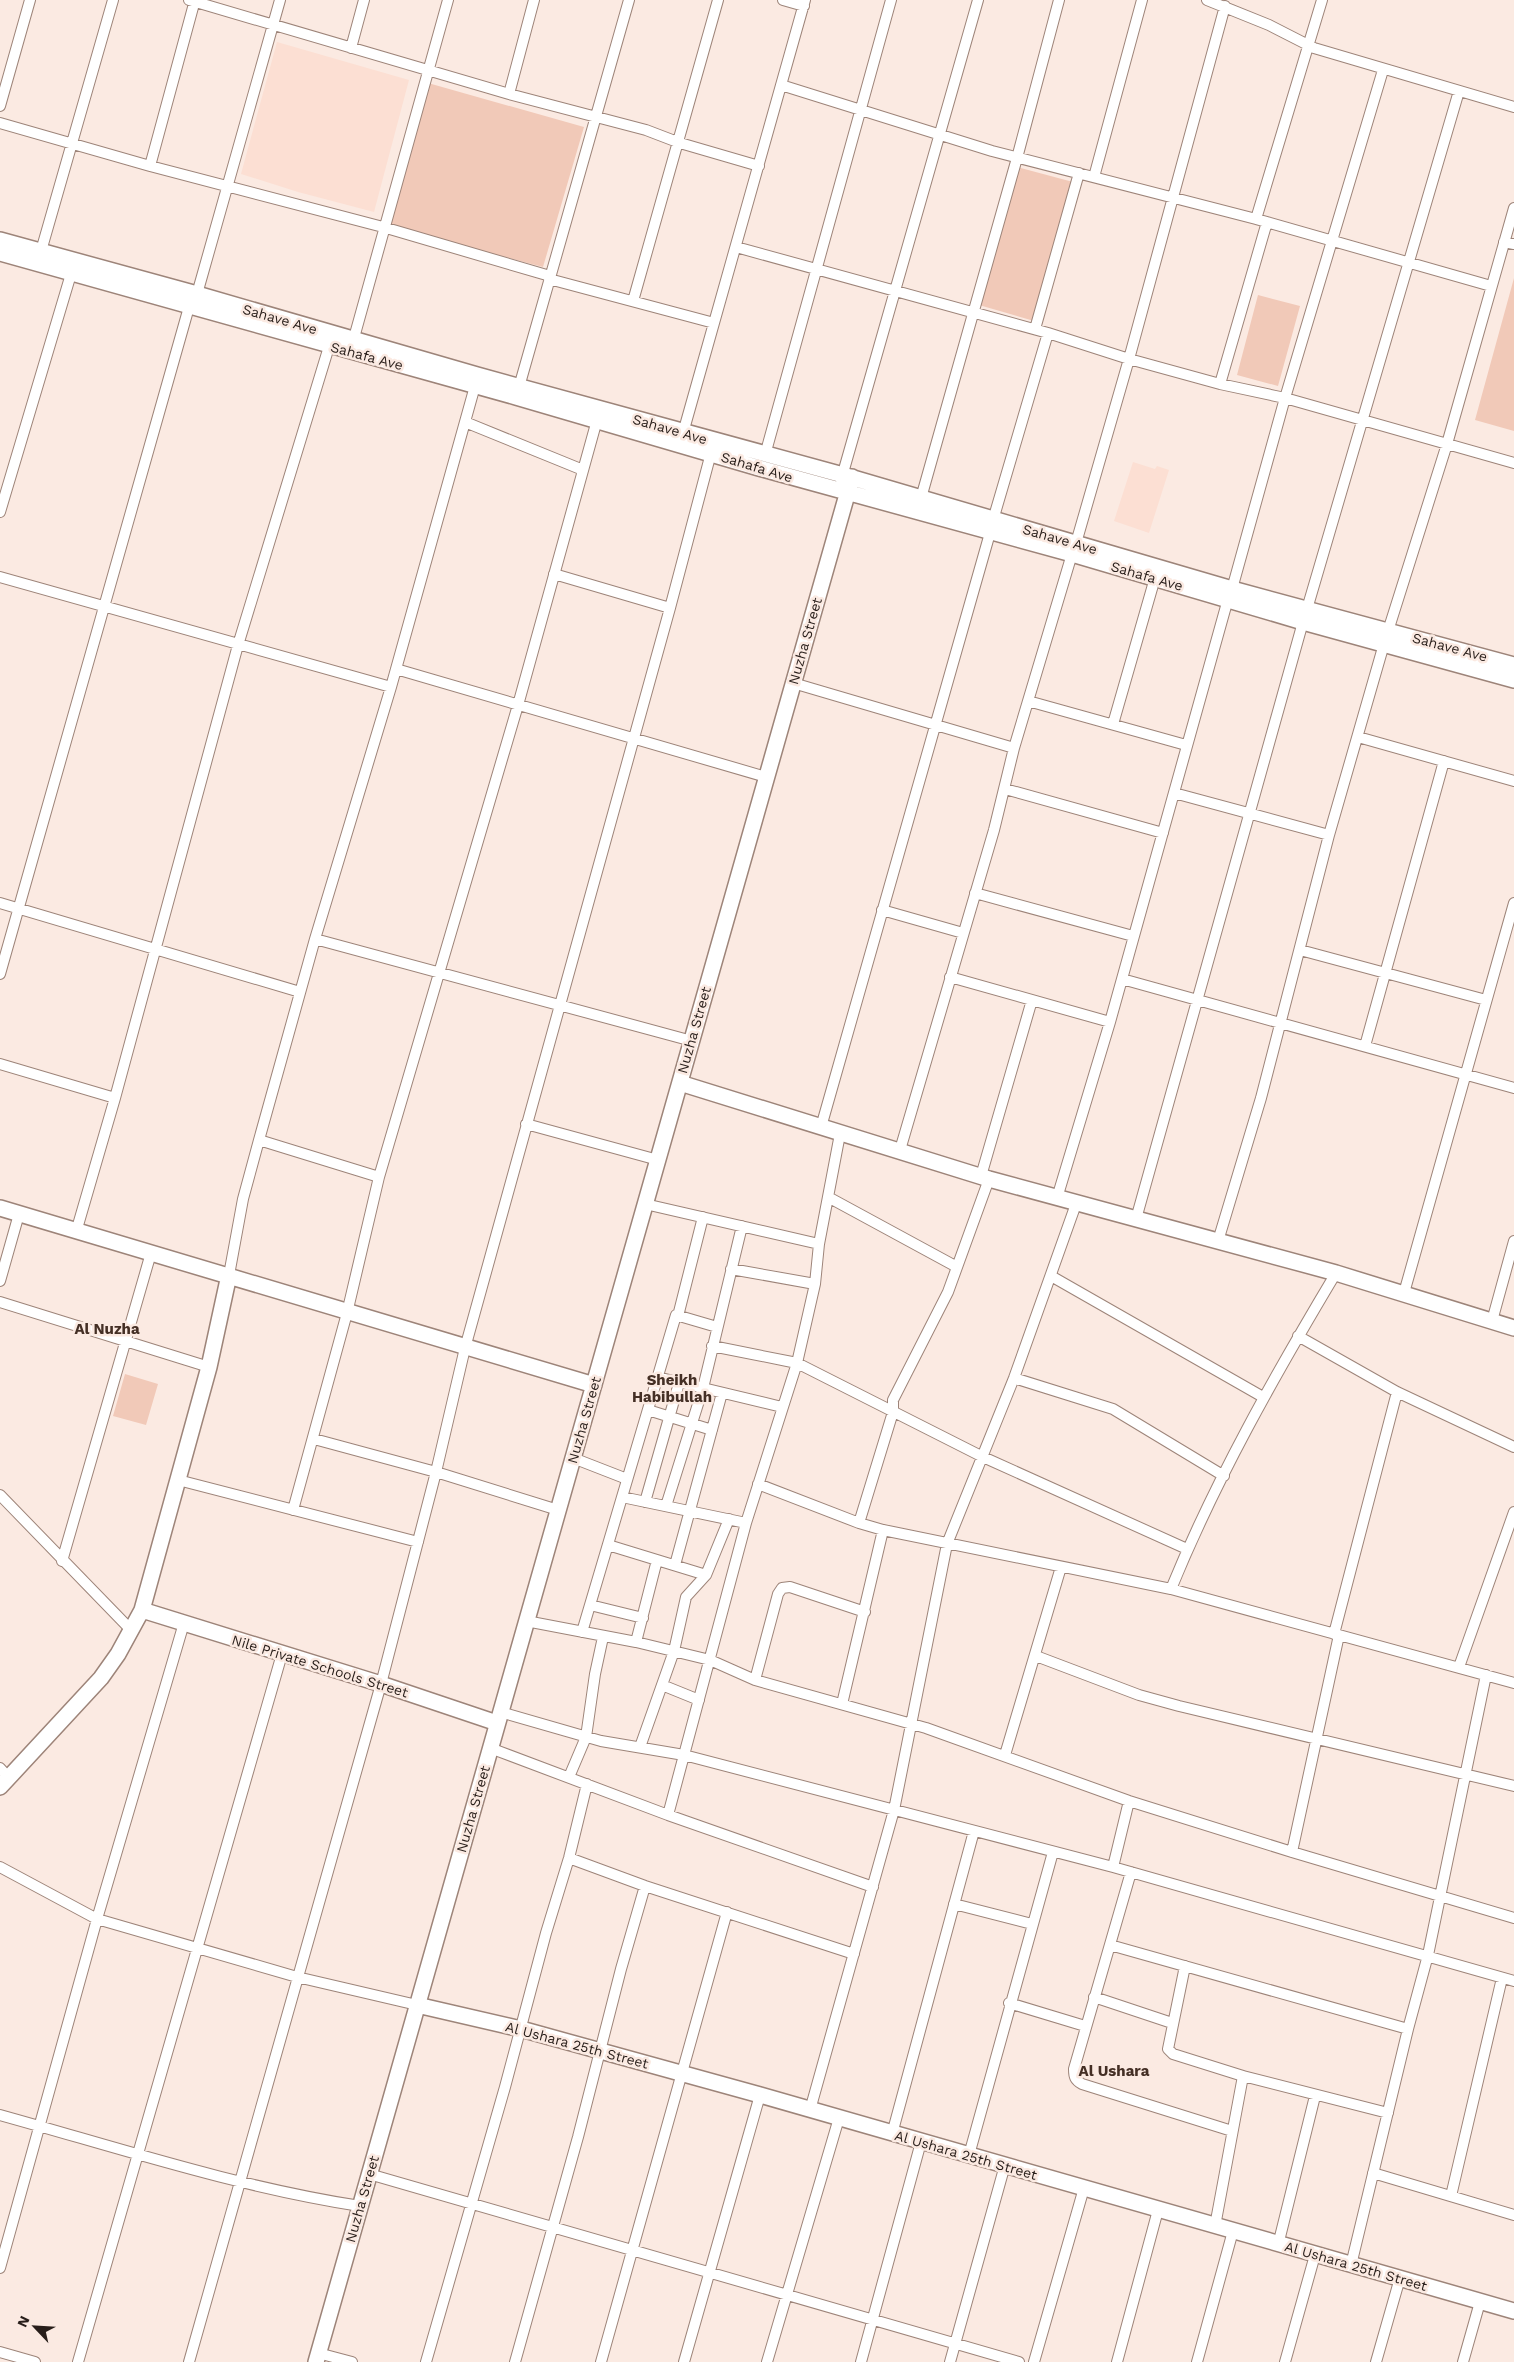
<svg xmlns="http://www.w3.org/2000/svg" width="1514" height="2362" viewBox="0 0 1514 2362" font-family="'Work Sans',sans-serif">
<rect width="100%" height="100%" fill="#fbeae2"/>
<path fill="#fcdfd3" d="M 277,42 L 409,80 L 374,212 L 298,192 L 241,174 Z
M 1133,462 L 1155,469 L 1157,466 L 1169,470 L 1149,533 L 1114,521 Z"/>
<path fill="#f1c9b8" d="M 428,83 L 584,127 L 543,267 L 388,226 Z
M 1017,167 L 1073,182 L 1034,321 L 979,305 Z
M 1514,278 L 1514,431 L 1475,420 Z
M 1258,295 L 1300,306 L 1278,386 L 1237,375 Z
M 125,1374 L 158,1384 L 146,1425 L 113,1416 Z"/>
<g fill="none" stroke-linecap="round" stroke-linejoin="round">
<defs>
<path id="street" d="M 189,0 L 509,94 L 646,130 L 680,143 L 759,166
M 783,0 L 804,6
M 1207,0 L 1269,25 L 1314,48 L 1514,107
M 351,48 L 364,0
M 781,85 L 992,151 L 1256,219 L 1491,286
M 509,94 L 534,0
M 0,106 L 30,0
M 0,123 L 150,166 L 383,227 L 550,276
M 150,166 L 195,0
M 1094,177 L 1142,0
M 1256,219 L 1322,0
M 1504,242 L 1514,244
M 736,247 L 1048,333 L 1129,359 L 1220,384 L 1285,398 L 1514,463
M 41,251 L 113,0
M 549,279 L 714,323
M 197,294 L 280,0
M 633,301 L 718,0
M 1035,329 L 1079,173
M 352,345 L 448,0
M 1220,384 L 1267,222
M 519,387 L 629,0
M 465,422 L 583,470
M 683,433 L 805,0
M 765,455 L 891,0
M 841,480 L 978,0
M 921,498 L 1017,158 L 1059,0
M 0,512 L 71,274
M 993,520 L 1048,333
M 1076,543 L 1129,359 L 1225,6
M 554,574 L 670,608
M 0,577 L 391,687
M 1232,589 L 1285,398 L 1383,70
M 1307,609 L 1459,91
M 1388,631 L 1447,444 L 1514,208
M 396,669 L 766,777
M 793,683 L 1014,748
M 1028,701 L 1186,745
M 1113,724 L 1155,578
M 1358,737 L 1514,781
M 1005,789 L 1163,833
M 1174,793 L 1329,835
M 975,893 L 1133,936
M 0,903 L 300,992
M 882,910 L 963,933
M 315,939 L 692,1041
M 1300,950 L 1486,1000
M 0,974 L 189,307
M 950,977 L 1110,1022
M 1122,979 L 1514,1088
M 1365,1046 L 1444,761
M 0,1064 L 115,1098
M 526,1124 L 658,1160
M 821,1127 L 990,533
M 259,1140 L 379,1177
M 900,1150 L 994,830 L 1014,748 L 1072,554
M 981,1176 L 1032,1000
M 828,1197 L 957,1267
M 1057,1198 L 1110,1022 L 1228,599
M 645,1204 L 819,1244
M 1136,1219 L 1303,622
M 76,1232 L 115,1098 L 238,645 L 331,340
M 1218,1241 L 1261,1098 L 1329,835 L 1384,644
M 731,1269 L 815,1284
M 229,1275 L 243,1199 L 259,1140 L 315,939 L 391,687 L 475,386
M 1051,1276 L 1263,1397
M 0,1281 L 19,1214
M 1404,1293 L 1514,903
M 0,1302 L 209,1367
M 678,1316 L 703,1217
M 1492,1321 L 1514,1241
M 1298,1336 L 1397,1392 L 1514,1447
M 712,1346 L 797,1363 L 983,1457 L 1187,1549
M 657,1377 L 782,1407
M 1014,1378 L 1113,1409 L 1224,1476
M 648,1410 L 712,1430
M 314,1439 L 436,1472 L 558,1510
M 573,1458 L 627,1479
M 178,1480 L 418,1542
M 758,1484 L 859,1523 L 883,1530 L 1171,1589 L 1514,1683
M 0,1495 L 132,1631
M 622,1497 L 746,1523
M 645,1502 L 679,1383
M 666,1506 L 703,1388 L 742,1226
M 293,1510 L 347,1313 L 379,1177 L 518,705 L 597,420
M 859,1523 L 893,1412 L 893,1400 L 948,1292 L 989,1179
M 608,1545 L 706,1575
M 62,1561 L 151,1253
M 675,1565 L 722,1393
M 1171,1589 C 1216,1479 1275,1375 1336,1273
M 590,1605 L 643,1618
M 526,1621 L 636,1642 L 710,1660 L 755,1680 L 926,1728 L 1129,1801 L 1292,1852 L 1514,1918
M 582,1632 L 676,1315 L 717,1327
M 1334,1634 L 1397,1392
M 636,1642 L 657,1560
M 1036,1656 L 1139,1695 L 1179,1706 L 1514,1786
M 1459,1667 L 1514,1512
M 755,1680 L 778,1594 L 782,1588 L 790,1587 L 865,1612
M 662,1685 L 699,1700
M 842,1704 L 883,1530
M 500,1712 L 601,1741 L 684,1755 L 1113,1867 L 1514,1981
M 640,1747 L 674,1651 L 686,1597 L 706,1575 L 729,1519
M 490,1748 L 668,1815 L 873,1887
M 1005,1755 L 1061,1567
M 0,1768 L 9,1778
M 569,1777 L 586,1737 L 595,1674 L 603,1637
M 668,1815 L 746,1523 L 797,1363 L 815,1284 L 819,1244 L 840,1134
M 1292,1852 L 1339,1635
M 569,1858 L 645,1886 L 854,1954
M 0,1867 L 97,1919 L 297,1977 L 417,2005
M 1113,1867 L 1129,1801
M 1131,1872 L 1074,2069 C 1074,2077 1075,2080 1082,2084 L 1232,2131
M 954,1904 L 1032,1924
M 1110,1945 L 1408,2029
M 1185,1966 L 1168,2049 L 1173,2054 L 1243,2076 L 1388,2113
M 1094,1997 L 1172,2023
M 1009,2003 L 1085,2026
M 810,2110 L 894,1810 L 947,1544 L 1014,1378 L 1076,1204
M 0,2115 C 119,2148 237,2187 360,2206
M 892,2134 L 974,1831
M 969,2155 L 1053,1852
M 1373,2173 L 1514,2215
M 369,2174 L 1019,2362
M 1451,2196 L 1502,1978
M 1215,2226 L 1243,2076
M 1278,2245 L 1315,2096
M 1351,2265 L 1408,2029 L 1428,1955 L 1486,1675
M 0,2268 L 97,1919 L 184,1623
M 0,2352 L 35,2362
M 318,2353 L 352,2362
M 78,2362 L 282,1654
M 189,2362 L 381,1684 L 436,1472 L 465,1348 L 670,608 L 711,453
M 426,2362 L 505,2087 L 546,1933 L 569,1858 L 587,1784
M 515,2362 L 578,2137 L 621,1969 L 645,1886
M 601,2362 L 727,1912
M 684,2362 L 760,2095
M 767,2362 L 839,2118
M 861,2362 L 921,2142
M 950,2362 L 1005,2165
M 1034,2362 L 1084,2188
M 1117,2362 L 1158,2210
M 1197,2362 L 1233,2231
M 1285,2362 L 1315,2255
M 1376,2362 L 1400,2278
M 1463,2362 L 1480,2302"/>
<path id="secondary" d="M 0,240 L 197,294 L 477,375 L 843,475 L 1232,589 L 1514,665
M 0,253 L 516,397 L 759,468 L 1072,554 L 1303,622 L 1514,680
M 680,1083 L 989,1179 L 1336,1273 L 1514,1328
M 0,1208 L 594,1385
M 142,1610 L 381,1684 L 497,1723
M 0,1787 L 101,1678 L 118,1654 L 142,1610 L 209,1367 L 229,1275
M 417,2005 L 521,2029 L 760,2095 L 1514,2311
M 316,2362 L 852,477"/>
</defs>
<use href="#street" stroke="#9d8479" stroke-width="12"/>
<use href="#secondary" stroke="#9d8479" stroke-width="18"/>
<use href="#street" stroke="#fff" stroke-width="10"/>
<use href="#secondary" stroke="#fff" stroke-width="15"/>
</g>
<g text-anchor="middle" stroke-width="5" stroke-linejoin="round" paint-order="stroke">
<g font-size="14" fill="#281e1a" stroke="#fbeae2">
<text transform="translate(280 319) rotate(16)" y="5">Sahave Ave</text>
<text transform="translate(367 356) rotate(15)" y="5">Sahafa Ave</text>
<text transform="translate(670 429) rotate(16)" y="5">Sahave Ave</text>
<text transform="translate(757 467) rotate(17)" y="5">Sahafa Ave</text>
<text transform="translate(1060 539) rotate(16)" y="5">Sahave Ave</text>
<text transform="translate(1147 576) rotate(16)" y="5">Sahafa Ave</text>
<text transform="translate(805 641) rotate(-74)" y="5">Nuzha Street</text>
<text transform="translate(1450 647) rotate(15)" y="5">Sahave Ave</text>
<text transform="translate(694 1030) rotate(-74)" y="5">Nuzha Street</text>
<text transform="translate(584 1420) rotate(-74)" y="5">Nuzha Street</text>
<text transform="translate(320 1666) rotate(17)" y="5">Nile Private Schools Street</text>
<text transform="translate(473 1809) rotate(-74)" y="5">Nuzha Street</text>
<text transform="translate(577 2045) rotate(15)" y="5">Al Ushara 25th Street</text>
<text transform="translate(966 2155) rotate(16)" y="5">Al Ushara 25th Street</text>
<text transform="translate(362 2199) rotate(-74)" y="5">Nuzha Street</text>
<text transform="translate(1356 2266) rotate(16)" y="5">Al Ushara 25th Street</text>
</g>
<g font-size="15" font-weight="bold" fill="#442f25" stroke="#fbeae2">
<text x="107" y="1334">Al Nuzha</text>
<text x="672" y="1385">Sheikh<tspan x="672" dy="17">Habibullah</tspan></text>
<text x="1114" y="2076">Al Ushara</text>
</g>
</g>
<g transform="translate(35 2327) rotate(295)" stroke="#fbeae2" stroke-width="4" paint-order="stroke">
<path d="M0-4L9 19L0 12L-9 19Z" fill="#281e1a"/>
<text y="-8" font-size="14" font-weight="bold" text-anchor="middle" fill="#281e1a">N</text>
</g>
</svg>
